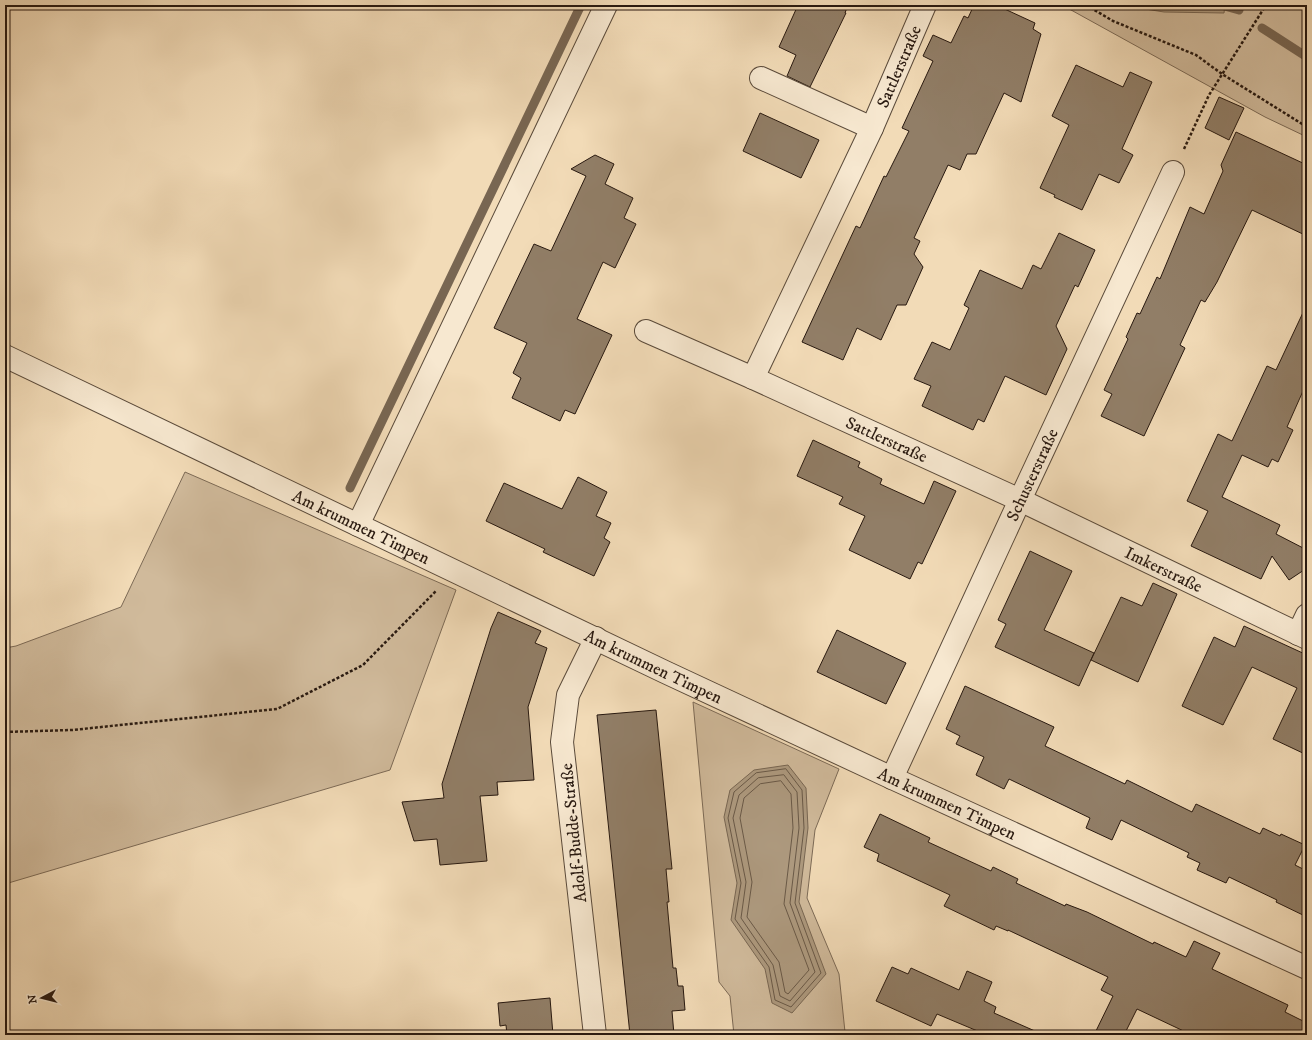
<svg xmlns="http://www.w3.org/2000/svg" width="1312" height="1040" viewBox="0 0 1312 1040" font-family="'IM FELL DW Pica',serif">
<rect width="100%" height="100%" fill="#f2dbb7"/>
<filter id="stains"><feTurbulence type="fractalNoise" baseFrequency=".005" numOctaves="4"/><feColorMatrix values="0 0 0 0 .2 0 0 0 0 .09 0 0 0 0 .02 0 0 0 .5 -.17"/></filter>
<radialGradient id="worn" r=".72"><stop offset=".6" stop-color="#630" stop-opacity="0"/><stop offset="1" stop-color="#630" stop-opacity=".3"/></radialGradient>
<path fill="#d0ba9b" stroke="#7c6a56" d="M 1062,5 L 1276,5 L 1277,6 L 1277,5 L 1307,5 L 1307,137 L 1265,117 Z
M 185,472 L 456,590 L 390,770 L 5,884 L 5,648 L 16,646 L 121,607 Z
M 693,702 L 839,769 L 815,830 L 807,898 L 839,974 L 845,1032 L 846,1035 L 734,1035 L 730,996 L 719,982 Z"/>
<path fill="#ad997e" stroke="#786652" d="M 1109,5 L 1225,5 L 1224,13 L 1164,12 L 1133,7 Z
M 788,765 L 806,788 L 808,828 L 799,902 L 826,974 L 792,1013 L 772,1003 L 765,969 L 731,920 L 737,883 L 724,817 L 730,790 L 754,770 Z"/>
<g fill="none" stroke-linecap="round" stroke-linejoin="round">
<path stroke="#6a5947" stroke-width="1" d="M 1148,5 L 1165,8 L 1219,9 L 1220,8 L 1221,5
M 786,769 L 802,790 L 804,828 L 795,903 L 821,973 L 791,1007 L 775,1000 L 769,967 L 735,919 L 741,883 L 728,818 L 734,792 L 756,773 Z
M 784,775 L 797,792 L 799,828 L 790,903 L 815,972 L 790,1001 L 780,996 L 773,965 L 741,918 L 746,882 L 733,818 L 739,795 L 758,778 Z
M 781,781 L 791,794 L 793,828 L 784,904 L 809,970 L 788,994 L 785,992 L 779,962 L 747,917 L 752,882 L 740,818 L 744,798 L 760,784 Z"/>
<path stroke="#786652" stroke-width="9" d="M 1221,5 L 1239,10
M 1262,28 L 1307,57
M 350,488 L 581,5"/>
</g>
<path fill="#917e67" stroke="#281910" d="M 798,5 L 848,5 L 845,13 L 846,13 L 810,87 L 787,76 L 796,55 L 779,47 Z
M 974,5 L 996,5 L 1035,23 L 1033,29 L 1041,34 L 1021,102 L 1004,93 L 976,154 L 967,154 L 960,170 L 948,165 L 914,238 L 920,241 L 914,254 L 923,267 L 906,305 L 897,305 L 881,340 L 857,328 L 843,360 L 802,342 L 856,226 L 860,228 L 884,176 L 886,177 L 909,131 L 902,128 L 933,61 L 923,56 L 933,35 L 951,43 L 964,16 L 968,18 Z
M 1076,65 L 1123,87 L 1130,72 L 1152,82 L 1122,149 L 1133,155 L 1119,183 L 1099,174 L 1082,210 L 1054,197 L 1055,195 L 1040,188 L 1069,125 L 1052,116 Z
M 1219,97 L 1244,108 L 1229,140 L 1205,128 Z
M 760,113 L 819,140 L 801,178 L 743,151 Z
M 1236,132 L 1307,165 L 1307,236 L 1252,210 L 1217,282 L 1205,302 L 1201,300 L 1180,345 L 1185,348 L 1144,436 L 1101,416 L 1112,394 L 1104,390 L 1128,339 L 1126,337 L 1137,313 L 1140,314 L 1157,277 L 1160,279 L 1190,207 L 1204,214 L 1223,171 L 1221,165 Z
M 595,155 L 614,164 L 605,184 L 633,198 L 624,218 L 636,224 L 615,268 L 603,262 L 577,319 L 612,335 L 575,414 L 565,410 L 560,421 L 512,398 L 521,378 L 513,373 L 527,343 L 494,328 L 534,244 L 551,251 L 586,176 L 571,169 Z
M 1059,233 L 1095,250 L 1078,287 L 1075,285 L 1056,326 L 1067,349 L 1046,395 L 1005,376 L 984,422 L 978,419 L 973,430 L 922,406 L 931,386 L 914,379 L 932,342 L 950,350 L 969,308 L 964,305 L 980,270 L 1022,289 L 1033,265 L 1041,269 Z
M 1307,304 L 1307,382 L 1287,427 L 1293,430 L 1278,462 L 1272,459 L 1268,467 L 1242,455 L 1222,497 L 1280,525 L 1276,534 L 1307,550 L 1307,564 L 1304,570 L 1289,580 L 1272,556 L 1261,579 L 1191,546 L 1208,511 L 1187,501 L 1218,434 L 1232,441 L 1267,366 L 1276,370 Z
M 813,440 L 860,462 L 858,467 L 882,479 L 880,484 L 924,504 L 934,481 L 956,491 L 922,564 L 918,562 L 910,579 L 849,550 L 865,516 L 839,504 L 843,497 L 797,476 Z
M 578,477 L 607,492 L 596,516 L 611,523 L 604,538 L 610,542 L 594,576 L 543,552 L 545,549 L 486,521 L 504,483 L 562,509 Z
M 1030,551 L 1072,571 L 1044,630 L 1094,653 L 1079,686 L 995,647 L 1006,624 L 998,620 Z
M 1153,583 L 1177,594 L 1138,682 L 1091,660 L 1121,597 L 1142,606 Z
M 498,612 L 541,631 L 535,643 L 547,648 L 528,707 L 534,780 L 497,782 L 498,795 L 480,796 L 487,861 L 440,865 L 437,839 L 414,841 L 402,802 L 444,798 L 442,784 L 491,628 Z
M 1244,626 L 1307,655 L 1307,755 L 1273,739 L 1297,688 L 1252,667 L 1223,725 L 1182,706 L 1214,637 L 1235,647 Z
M 837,630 L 906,663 L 886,704 L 817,672 Z
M 965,686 L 1054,727 L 1045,746 L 1125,784 L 1127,780 L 1192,812 L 1196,804 L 1260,834 L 1263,828 L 1280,836 L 1281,834 L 1305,845 L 1295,865 L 1307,871 L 1307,917 L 1276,902 L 1277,900 L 1229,877 L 1226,883 L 1197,870 L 1200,863 L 1187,857 L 1189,853 L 1121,820 L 1112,840 L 1086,828 L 1090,818 L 1009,779 L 1004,789 L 976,775 L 984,757 L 956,744 L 960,736 L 946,729 Z
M 656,710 L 672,869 L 666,869 L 669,902 L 667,902 L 673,968 L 676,968 L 678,986 L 683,986 L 685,1010 L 672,1011 L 674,1035 L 630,1035 L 597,715 Z
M 880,814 L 930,838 L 928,842 L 991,871 L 993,867 L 1018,879 L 1016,883 L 1065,906 L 1066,904 L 1087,912 L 1153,944 L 1154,942 L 1186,957 L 1194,941 L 1220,953 L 1212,969 L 1288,1005 L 1285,1012 L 1307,1023 L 1307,1035 L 1192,1035 L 1137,1009 L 1124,1035 L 1094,1035 L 1113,996 L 1101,990 L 1108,977 L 1008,930 L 1008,931 L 996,926 L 994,930 L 944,906 L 950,895 L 877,861 L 879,854 L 864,847 Z
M 892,967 L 908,974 L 911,968 L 959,990 L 967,971 L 992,982 L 984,1001 L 996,1007 L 994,1013 L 1044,1035 L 987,1035 L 937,1014 L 931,1026 L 876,1001 Z
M 550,998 L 553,1035 L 507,1035 L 506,1025 L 500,1026 L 498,1003 Z"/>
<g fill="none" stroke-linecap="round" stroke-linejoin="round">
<defs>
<g id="street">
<path d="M 761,78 L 872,128"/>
<path id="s1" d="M 646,331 L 753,378 L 1020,500 L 1307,638"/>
<path id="s2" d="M 5,356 L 665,672 L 892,778 L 1307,968"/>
<path id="s3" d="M 753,378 L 872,128 L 925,5"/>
<path d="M 358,525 L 606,5"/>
<path d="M 1298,634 L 1307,615"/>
<path id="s4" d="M 892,778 L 1020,500 L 1173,172"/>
<path d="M 595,1035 L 562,742 L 568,695 L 596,638"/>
</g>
</defs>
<use href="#street" stroke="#5a4a3a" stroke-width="24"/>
<path stroke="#281910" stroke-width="2.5" stroke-dasharray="3 2" stroke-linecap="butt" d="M 1086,5 L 1113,21 L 1196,55 L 1222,74 L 1307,127
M 1184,149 L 1209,95 L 1266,5
M 5,732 L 72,730 L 277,709 L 363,665 L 436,591"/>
<use href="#street" stroke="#f7e8d0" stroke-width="22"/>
</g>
<g text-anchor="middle" stroke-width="4" stroke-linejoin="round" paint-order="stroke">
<g font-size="17" fill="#281910" stroke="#f7e8d0">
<text dy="6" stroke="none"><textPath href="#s3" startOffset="344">Sattlerstraße</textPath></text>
<text dy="6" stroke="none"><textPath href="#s1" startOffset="264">Sattlerstraße</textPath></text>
<text dy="6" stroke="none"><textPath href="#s4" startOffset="334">Schusterstraße</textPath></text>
<text dy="6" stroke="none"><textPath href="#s2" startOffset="395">Am krummen Timpen</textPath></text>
<text dy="6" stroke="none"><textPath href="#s1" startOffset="570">Imkerstraße</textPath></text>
<text dy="6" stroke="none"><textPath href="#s2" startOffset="719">Am krummen Timpen</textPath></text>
<text dy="6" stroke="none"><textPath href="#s2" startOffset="1043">Am krummen Timpen</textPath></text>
<text transform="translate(573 833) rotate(-96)" y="6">Adolf-Budde-Straße</text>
</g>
</g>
<rect width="1312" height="1040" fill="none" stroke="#f2dbb7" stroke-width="20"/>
<rect x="6" y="6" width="1300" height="1028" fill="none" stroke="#281910" stroke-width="2"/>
<rect x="10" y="10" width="1292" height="1020" fill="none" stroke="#281910"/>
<g transform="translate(42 998) rotate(263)" stroke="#f7e8d0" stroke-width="3" paint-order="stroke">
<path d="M0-3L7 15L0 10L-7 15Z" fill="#281910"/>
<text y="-6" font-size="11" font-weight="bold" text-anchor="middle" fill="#281910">N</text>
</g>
<rect width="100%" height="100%" filter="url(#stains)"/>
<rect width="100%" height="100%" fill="url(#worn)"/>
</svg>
